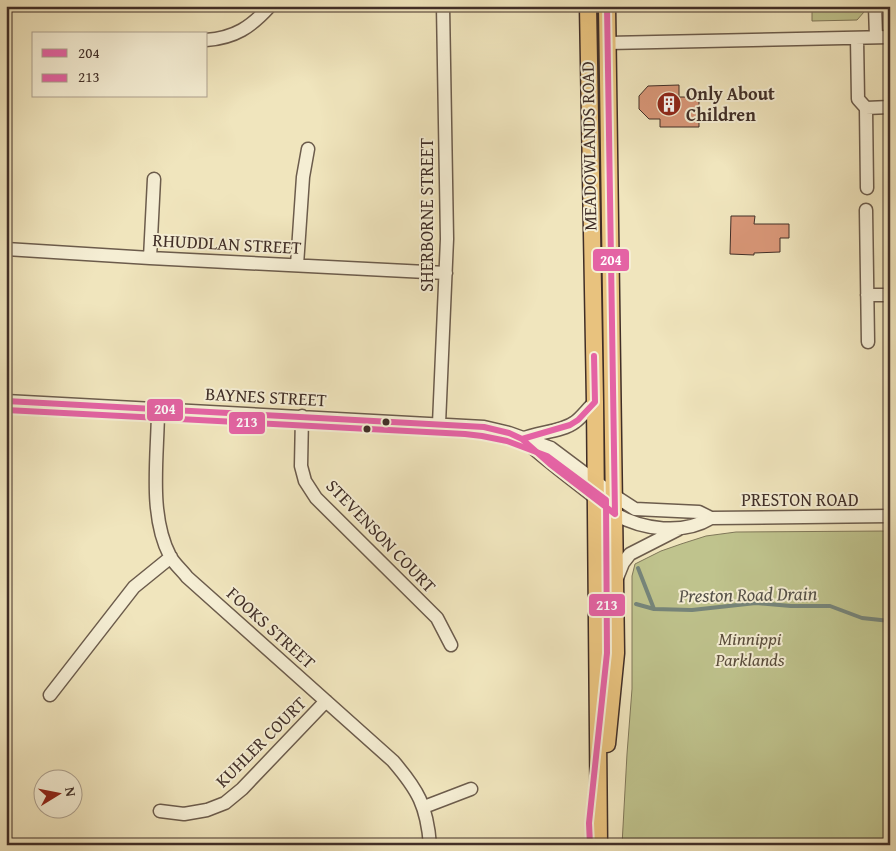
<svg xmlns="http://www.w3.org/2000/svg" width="896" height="851" viewBox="0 0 896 851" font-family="'Gentium Book Plus',serif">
<rect width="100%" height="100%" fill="#f0e5bd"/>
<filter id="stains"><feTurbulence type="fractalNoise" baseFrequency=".004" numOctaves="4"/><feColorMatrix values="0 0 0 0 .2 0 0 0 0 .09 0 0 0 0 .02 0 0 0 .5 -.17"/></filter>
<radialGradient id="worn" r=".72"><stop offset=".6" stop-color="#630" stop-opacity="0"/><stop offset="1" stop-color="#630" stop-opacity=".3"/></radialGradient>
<path fill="#bfc38d" stroke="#80785a" d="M 812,6 L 864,6 L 864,12 L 857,20 L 812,21 Z
M 890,531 L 890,845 L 622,845 L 627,754 L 632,689 L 632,576 L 635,564 L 661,551 L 681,544 L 706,536 L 736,532 Z"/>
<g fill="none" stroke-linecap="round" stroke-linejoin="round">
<path stroke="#76857b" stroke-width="4" d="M 638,568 L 654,609
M 636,604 L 654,609 L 692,610 L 756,603 L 791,606 L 830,606 L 862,618 L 890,621"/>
</g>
<path fill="#d89677" stroke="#402e27" d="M 679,85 L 679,97 L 699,97 L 699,127 L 660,127 L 660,119 L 649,119 L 639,109 L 639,96 L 648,86 Z
M 731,216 L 755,216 L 754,224 L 789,224 L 789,238 L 780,238 L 780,252 L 754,253 L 754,255 L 730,254 Z"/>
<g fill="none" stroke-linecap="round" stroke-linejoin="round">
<defs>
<path id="minor" d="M 875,6 L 876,37
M 857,38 L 858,99 L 866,108
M 206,40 C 235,38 251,27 270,6
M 608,43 L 890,37
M 867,188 L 866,108 L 890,107
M 866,210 L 868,342
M 6,249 L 150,258 L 446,273
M 150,258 L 154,179
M 297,265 L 303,177 L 308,149
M 867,295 L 890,295
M 6,401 L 484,427 L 509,433 L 551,448 L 615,496 L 635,509 L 699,512 L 711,518 L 890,516
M 158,409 C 158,455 148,514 170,556 C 174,564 182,570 187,577 L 393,761 C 418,790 427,806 430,845
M 302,416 L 301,466 L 305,481 L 316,498 L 437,618 L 451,645
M 439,424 L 447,239 L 443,6
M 522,439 C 538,432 562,432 575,422 C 582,417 588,408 595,402
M 526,442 C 546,460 567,476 588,492 C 597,499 606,508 615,514 C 643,530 683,535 711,518
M 617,578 L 623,563 L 630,554 L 679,529
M 50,695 L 134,587 L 171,557
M 424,807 L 471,789
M 160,811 L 184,814 L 207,810 L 225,803 L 242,789 L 326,701"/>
<path id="major" d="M 588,6 L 595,402 L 599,845
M 607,744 L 616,653 L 607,6"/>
</defs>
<use href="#minor" stroke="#6c5c4c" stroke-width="15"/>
<use href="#major" stroke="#402e27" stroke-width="19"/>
<use href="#minor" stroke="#f5eed4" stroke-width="12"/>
<use href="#major" stroke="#e8c27e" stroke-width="16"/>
<defs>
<path id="bus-1" d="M 607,6 L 615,514
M 6,401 L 484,427 L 509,433 L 522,439 L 550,464 L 615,514
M 522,439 L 570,425 L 578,420 L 595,402 L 594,356"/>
<path id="bus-2" d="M 6,410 L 465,434 L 482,436 L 507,441 L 547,456 L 606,500 L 607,653 L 589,823 L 590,845"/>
</defs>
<use href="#bus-1" stroke="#f5eed4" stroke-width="10"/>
<use href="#bus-2" stroke="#f5eed4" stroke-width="10"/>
<use href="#bus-1" stroke="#e463a4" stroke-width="6"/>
<use href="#bus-2" stroke="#e463a4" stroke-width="6"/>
</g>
<defs>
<symbol id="building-disc" viewBox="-11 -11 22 22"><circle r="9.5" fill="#8f2418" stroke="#f5eed4"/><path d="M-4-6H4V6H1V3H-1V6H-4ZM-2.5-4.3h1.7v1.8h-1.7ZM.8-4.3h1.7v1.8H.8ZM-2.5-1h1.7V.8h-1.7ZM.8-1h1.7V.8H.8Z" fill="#fff"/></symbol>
</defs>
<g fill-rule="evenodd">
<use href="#building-disc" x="655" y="90" width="28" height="28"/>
</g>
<g fill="#402e27" stroke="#f5eed4" stroke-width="2">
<circle cx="386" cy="422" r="4.5"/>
<circle cx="367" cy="429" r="4.5"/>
</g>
<g text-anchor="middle" stroke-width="4" stroke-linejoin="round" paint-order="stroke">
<g font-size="18" font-weight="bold" fill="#402e27" stroke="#f5eed4" text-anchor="start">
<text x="686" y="100">Only About<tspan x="686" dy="21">Children</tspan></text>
</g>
<g font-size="18" fill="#402e27" stroke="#f5eed4">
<text transform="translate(589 146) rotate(-91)" y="6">MEADOWLANDS ROAD</text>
<text transform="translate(427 215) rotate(-90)" y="6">SHERBORNE STREET</text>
<text transform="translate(227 244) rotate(3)" y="6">RHUDDLAN STREET</text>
<text transform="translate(266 397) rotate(3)" y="6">BAYNES STREET</text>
<text x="800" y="506">PRESTON ROAD</text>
<text transform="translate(381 536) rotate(46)" y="6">STEVENSON COURT</text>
<text transform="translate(271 628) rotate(42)" y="6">FOOKS STREET</text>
<text transform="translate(261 742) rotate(-45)" y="6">KUHLER COURT</text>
</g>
<g font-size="18" font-style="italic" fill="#594c3b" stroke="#f5eed4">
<text x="750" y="645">Minnippi<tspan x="750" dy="21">Parklands</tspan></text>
</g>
<g font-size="19" font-style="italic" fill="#56524a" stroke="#f5eed4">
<text transform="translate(748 594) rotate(-1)" y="7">Preston Road Drain</text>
</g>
</g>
<g stroke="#f5eed4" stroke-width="2">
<rect x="592" y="248" width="38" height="24" rx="5" fill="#e463a4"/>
<rect x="146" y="398" width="38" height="24" rx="5" fill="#e463a4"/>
<rect x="228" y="411" width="38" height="24" rx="5" fill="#e463a4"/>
<rect x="588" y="593" width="38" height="24" rx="5" fill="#e463a4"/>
</g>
<g font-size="14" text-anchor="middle" font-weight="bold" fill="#fff">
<text x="611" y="265">204</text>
<text x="165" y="414">204</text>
<text x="247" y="427">213</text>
<text x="607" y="610">213</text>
</g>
<rect width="896" height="851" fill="none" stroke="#f0e5bd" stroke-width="25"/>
<rect x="8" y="8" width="881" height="836" fill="none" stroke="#402e27" stroke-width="2.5"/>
<rect x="12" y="12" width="871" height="826" fill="none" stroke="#402e27"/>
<rect x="32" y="32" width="175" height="65" fill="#f5eed4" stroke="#ada18f"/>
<rect x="42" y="49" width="25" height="8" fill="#e463a4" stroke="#ada18f"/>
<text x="78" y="58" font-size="15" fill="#402e27">204</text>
<rect x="42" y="74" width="25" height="8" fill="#e463a4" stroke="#ada18f"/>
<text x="78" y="82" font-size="15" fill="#402e27">213</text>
<g transform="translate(58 794) rotate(80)"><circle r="24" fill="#f5eed4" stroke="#ada18f"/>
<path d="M0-4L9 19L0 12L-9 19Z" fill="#8f2418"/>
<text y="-8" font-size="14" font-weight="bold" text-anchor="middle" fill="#402e27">N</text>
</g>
<rect width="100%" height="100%" filter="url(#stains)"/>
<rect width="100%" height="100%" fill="url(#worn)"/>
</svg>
